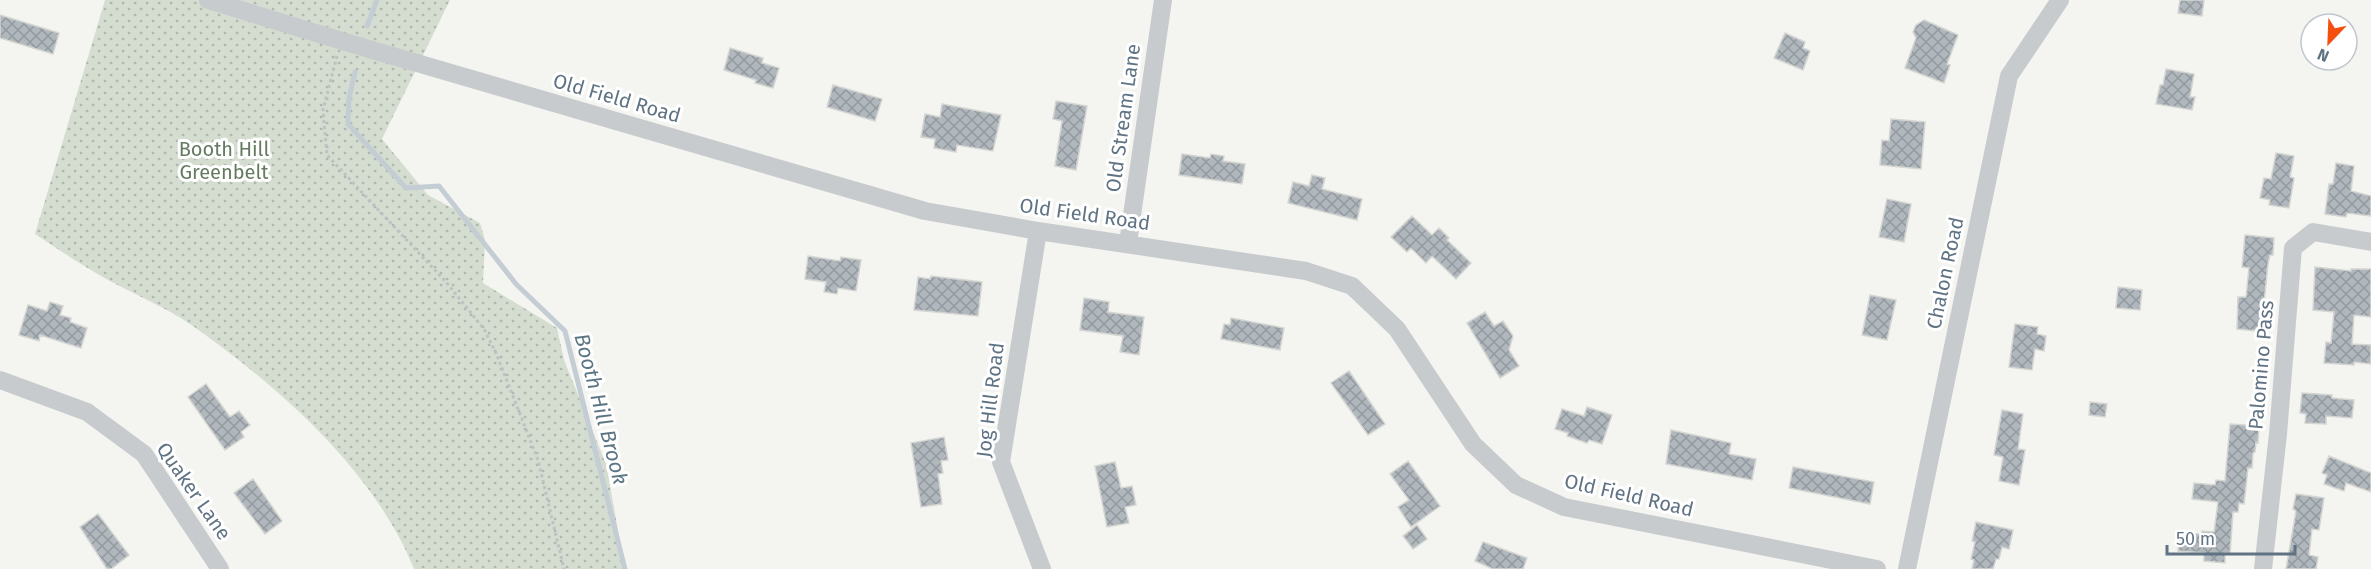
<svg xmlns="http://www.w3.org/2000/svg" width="2371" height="569" viewBox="0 0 2371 569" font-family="'Fira Sans',sans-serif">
<defs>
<pattern id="green-dots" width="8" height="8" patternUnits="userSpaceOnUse" patternTransform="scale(1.5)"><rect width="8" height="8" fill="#d4ddd0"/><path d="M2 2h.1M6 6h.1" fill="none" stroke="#afb8ae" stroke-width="1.8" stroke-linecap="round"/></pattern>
<pattern id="building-cross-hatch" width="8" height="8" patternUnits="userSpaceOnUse" patternTransform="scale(1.5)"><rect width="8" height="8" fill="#b1b8bd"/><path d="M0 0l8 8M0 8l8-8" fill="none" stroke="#939a9f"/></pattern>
</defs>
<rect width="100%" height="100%" fill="#f4f5f0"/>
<path fill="url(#green-dots)" d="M 105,0 L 450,0 L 382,139 L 428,195 L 480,223 L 485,240 L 483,283 L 557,328 L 564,360 L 606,464 L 625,569 L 414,569 C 374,470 278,386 193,326 C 167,308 136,295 108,280 C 83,266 59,250 35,234 Z"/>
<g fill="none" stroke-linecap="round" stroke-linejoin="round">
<path stroke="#c4cdd3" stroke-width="5" d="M 367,26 L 377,0
M 355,72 L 349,98 L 348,124 L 406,188 L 439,186 L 516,284 L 565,331 L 625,569"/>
</g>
<path fill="url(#building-cross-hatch)" stroke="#d5d6d3" stroke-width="1.5" d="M 2180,0 L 2204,0 L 2202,16 L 2178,13 Z
M 0,15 L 59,33 L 53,54 L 0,38 Z
M 1924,20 L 1958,35 L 1947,64 L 1950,65 L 1944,83 L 1905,68 L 1916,38 L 1913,32 L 1916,25 Z
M 1785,33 L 1805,42 L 1803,48 L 1810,51 L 1803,70 L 1774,58 Z
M 730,48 L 763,58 L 762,63 L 779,68 L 773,88 L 755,83 L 756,80 L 724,70 Z
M 2166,69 L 2194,74 L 2190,97 L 2195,97 L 2192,110 L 2156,104 L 2160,85 L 2163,85 Z
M 833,85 L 882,99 L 875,121 L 827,107 Z
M 1056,101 L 1087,106 L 1076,170 L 1055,166 L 1062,121 L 1053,119 Z
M 942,104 L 1001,115 L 993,151 L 957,145 L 956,152 L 934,148 L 935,139 L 921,137 L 925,114 L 940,117 Z
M 1891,119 L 1925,122 L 1921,169 L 1880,165 L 1882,140 L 1889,141 Z
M 2276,153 L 2294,156 L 2290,177 L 2294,178 L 2289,208 L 2269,205 L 2270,200 L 2260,198 L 2264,178 L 2271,179 Z
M 1182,154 L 1210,158 L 1211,154 L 1224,156 L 1223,161 L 1245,164 L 1242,184 L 1179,175 Z
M 2336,163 L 2354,166 L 2351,191 L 2371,196 L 2371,216 L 2347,213 L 2346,217 L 2325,214 L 2329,184 L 2333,184 Z
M 1312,175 L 1325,178 L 1322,189 L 1362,199 L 1357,220 L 1288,203 L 1293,182 L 1309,186 Z
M 1887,199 L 1911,204 L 1904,242 L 1879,237 Z
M 1412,216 L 1432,235 L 1439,228 L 1449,238 L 1447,240 L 1471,263 L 1456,279 L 1432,256 L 1426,263 L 1411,248 L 1407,252 L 1391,237 Z
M 2245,235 L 2274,238 L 2273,255 L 2270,255 L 2268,264 L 2264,303 L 2265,314 L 2268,314 L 2266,332 L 2237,329 L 2238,297 L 2246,297 L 2249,268 L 2242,267 Z
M 808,256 L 840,261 L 841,257 L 861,260 L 856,291 L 838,288 L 837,294 L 824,292 L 826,282 L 805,279 Z
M 2315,267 L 2351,271 L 2351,269 L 2371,269 L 2371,317 L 2354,315 L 2352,344 L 2371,345 L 2371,364 L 2354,362 L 2354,365 L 2324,363 L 2326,342 L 2331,343 L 2334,312 L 2313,310 Z
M 931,276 L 982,282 L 978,316 L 914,310 L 918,277 L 930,279 Z
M 2118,287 L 2142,290 L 2140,310 L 2116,308 Z
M 1870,295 L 1896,300 L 1887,340 L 1862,335 Z
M 1084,298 L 1109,302 L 1108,312 L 1144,317 L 1139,355 L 1120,352 L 1123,336 L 1080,330 Z
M 50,302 L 63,306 L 60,315 L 71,318 L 70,322 L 87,328 L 81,348 L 40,335 L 39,341 L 19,335 L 28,305 L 47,311 Z
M 1485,312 L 1494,326 L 1503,321 L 1513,336 L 1509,350 L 1519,366 L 1500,378 L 1467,323 Z
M 1231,318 L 1284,328 L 1280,350 L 1221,339 L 1224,324 L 1230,325 Z
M 2015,324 L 2038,327 L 2037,334 L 2046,336 L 2044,351 L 2035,349 L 2032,370 L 2009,367 Z
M 1349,371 L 1385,424 L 1368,435 L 1331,383 Z
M 206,384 L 230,417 L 239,411 L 250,425 L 241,432 L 244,437 L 225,450 L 188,397 Z
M 2302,393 L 2332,395 L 2332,398 L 2354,400 L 2352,418 L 2326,416 L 2326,424 L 2305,423 L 2306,414 L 2300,413 Z
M 2090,402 L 2107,404 L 2105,417 L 2089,415 Z
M 1587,407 L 1612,415 L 1602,444 L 1589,440 L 1587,443 L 1567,436 L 1568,433 L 1555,429 L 1562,409 L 1584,416 Z
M 2002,410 L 2023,414 L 2018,449 L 2025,450 L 2019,485 L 1999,481 L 2003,457 L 1994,455 Z
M 2230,424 L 2259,426 L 2258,443 L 2256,442 L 2255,452 L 2253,453 L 2252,468 L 2248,468 L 2244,504 L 2239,503 L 2238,512 L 2233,512 L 2230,554 L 2225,553 L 2225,563 L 2204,561 L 2204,553 L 2178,551 L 2179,533 L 2201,534 L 2202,531 L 2214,532 L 2218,502 L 2192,499 L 2194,483 L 2215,485 L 2216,480 L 2225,481 Z
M 1671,430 L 1731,443 L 1729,454 L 1756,459 L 1752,480 L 1666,464 Z
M 944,437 L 948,460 L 941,461 L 943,473 L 938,474 L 942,504 L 921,507 L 911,443 Z
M 2329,456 L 2371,473 L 2371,492 L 2346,483 L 2344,491 L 2324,484 L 2327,475 L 2322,473 Z
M 1408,461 L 1440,506 L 1411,527 L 1398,507 L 1409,500 L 1390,474 Z
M 1115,462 L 1121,488 L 1132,486 L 1136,505 L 1125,507 L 1129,523 L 1107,527 L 1095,466 Z
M 1793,467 L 1874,482 L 1870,504 L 1789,488 Z
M 253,479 L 282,521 L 265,534 L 234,493 Z
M 2296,494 L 2324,498 L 2319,530 L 2312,529 L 2309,555 L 2318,557 L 2316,569 L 2286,569 L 2296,511 L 2293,509 Z
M 98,514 L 129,555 L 111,569 L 107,569 L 80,527 Z
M 1976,522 L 2013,530 L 2009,549 L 2002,547 L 1999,559 L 1996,559 L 1993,569 L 1972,569 L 1974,560 L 1971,559 L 1975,542 L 1972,541 Z
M 1417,525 L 1427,539 L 1413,549 L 1403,536 Z
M 1483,542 L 1527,558 L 1523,569 L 1493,569 L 1475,561 Z"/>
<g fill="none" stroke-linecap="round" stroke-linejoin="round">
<path stroke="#bec0c2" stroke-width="3" stroke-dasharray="3 3" stroke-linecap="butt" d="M 337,56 L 323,110 L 327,155 L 446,282 L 484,329 L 496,353 L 538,460 L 564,569"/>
<path stroke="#c8cbce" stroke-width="18" d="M 208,0 L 362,47 L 925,211 L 1038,231 L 1306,271 L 1352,286 L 1397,329 L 1473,444 L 1516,485 L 1564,507 L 1877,569
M 1038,231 L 1001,462 L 1042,569
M 1128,243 L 1163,0
M 0,380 L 87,412 L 144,454 L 220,569
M 1907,569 L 2009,76 L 2060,0
M 2263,569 L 2278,434 L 2293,248 L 2313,232 L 2371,242"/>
</g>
<g text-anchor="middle" stroke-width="6" stroke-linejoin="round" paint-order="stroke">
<g font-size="20" fill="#607384" stroke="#fff">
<text transform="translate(617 98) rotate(16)" y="7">Old Field Road</text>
<text transform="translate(1123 118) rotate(-82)" y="7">Old Stream Lane</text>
<text transform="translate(1085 214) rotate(8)" y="7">Old Field Road</text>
<text transform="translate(1945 273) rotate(-78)" y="7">Chalon Road</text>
<text transform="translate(2261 365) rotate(-85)" y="7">Palomino Pass</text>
<text transform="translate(990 400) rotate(-83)" y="7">Jog Hill Road</text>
<text transform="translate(194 491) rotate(55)" y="7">Quaker Lane</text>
<text transform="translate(1629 495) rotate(13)" y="7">Old Field Road</text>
</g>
<g font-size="20" fill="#647b60" stroke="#fff">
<text x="224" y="156">Booth Hill<tspan x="224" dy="23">Greenbelt</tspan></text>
</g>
<g font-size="21" font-style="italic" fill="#5b7682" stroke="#fff">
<text transform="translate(601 409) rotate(75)" y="7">Booth Hill Brook</text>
</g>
</g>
<g transform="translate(2329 42) rotate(203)"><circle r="28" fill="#ffffff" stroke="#bfc7ce" stroke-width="1.5"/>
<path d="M0-4.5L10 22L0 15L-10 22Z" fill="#f54f10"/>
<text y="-9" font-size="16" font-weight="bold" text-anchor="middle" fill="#607384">N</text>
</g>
<path d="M2167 545v9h128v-9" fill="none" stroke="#607384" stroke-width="3"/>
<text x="2176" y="545" font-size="18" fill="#607384" stroke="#ffffff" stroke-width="4.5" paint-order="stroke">50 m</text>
</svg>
